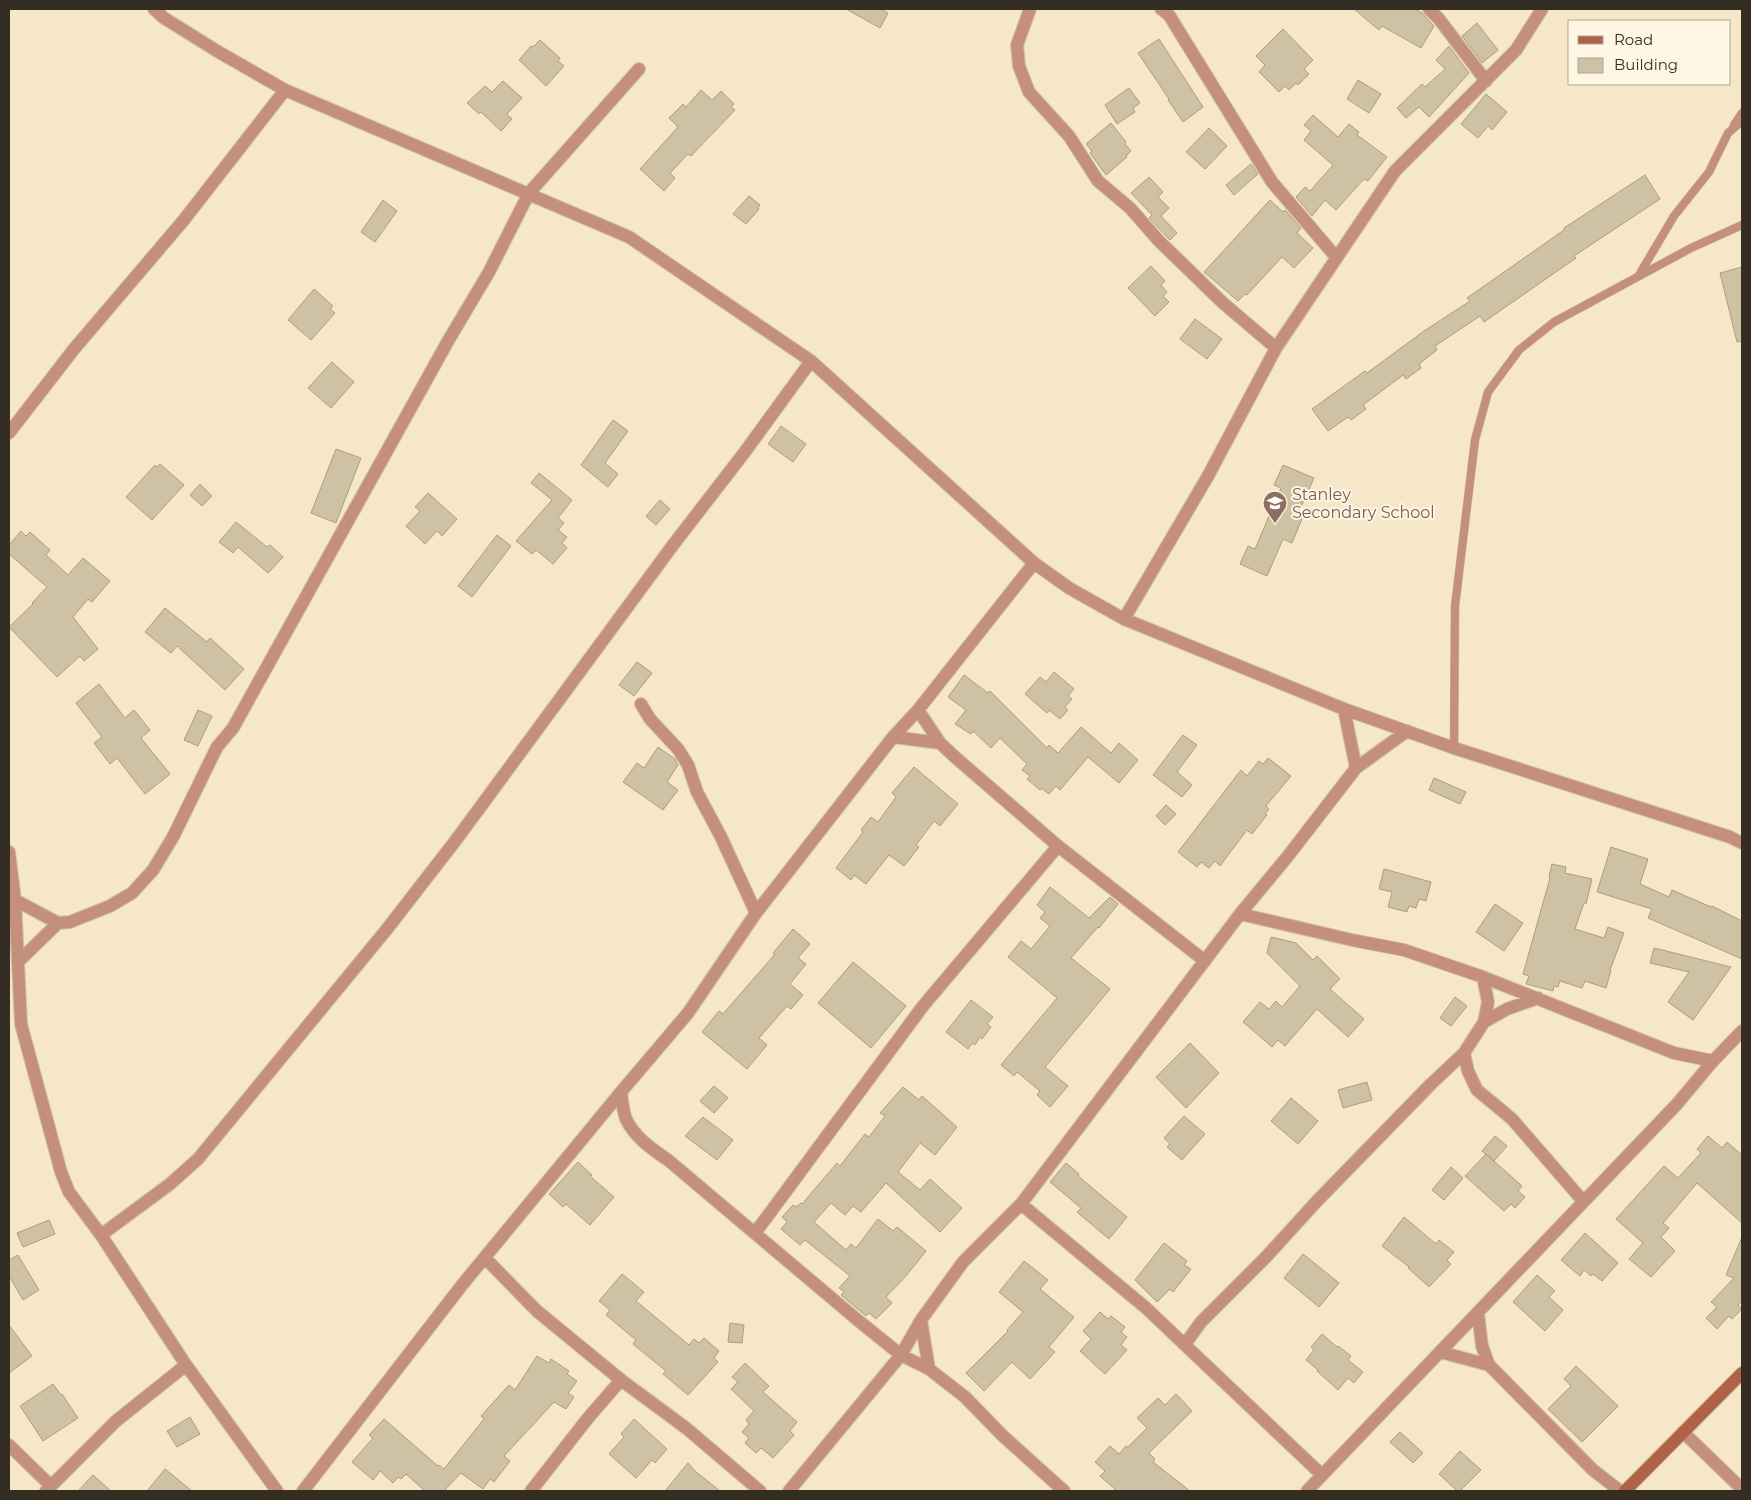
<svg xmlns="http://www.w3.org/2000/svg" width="1751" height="1500" viewBox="0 0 1751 1500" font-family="Montserrat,sans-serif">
<rect width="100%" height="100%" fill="#f6e7c9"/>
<path fill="#cfc1a3" stroke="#ab9e81" d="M 846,9 L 881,9 L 888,13 L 880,28 Z
M 1354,9 L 1415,9 L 1422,13 L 1434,26 L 1421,48 L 1382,26 L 1379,30 Z
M 1477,23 L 1498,50 L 1482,63 L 1462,36 Z
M 1283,29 L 1313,60 L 1304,69 L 1309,74 L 1298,85 L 1296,83 L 1289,90 L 1285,86 L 1279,92 L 1259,72 L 1265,65 L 1256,56 Z
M 1159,39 L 1203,107 L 1183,122 L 1168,100 L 1169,99 L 1138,53 Z
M 540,40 L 560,58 L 558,61 L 564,66 L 546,86 L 519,60 L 531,46 L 533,47 Z
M 1449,46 L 1469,73 L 1429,117 L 1419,107 L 1406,118 L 1397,108 L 1422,84 L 1425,87 L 1445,69 L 1436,60 Z
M 1358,80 L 1381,94 L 1369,113 L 1347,99 Z
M 503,81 L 522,98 L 507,114 L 512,119 L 501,131 L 481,112 L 479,114 L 467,103 L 485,86 L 492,92 Z
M 1129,88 L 1140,103 L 1133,108 L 1135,112 L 1117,124 L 1105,105 Z
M 701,90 L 712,100 L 721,91 L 734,104 L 731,107 L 735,110 L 691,156 L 688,154 L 670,173 L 675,178 L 664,191 L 640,169 L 678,127 L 669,118 L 683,104 L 686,107 Z
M 1486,94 L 1507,112 L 1492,130 L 1488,126 L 1478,138 L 1461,124 Z
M 1313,115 L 1338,137 L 1349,124 L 1359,132 L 1357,135 L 1387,157 L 1368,181 L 1364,179 L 1336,210 L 1325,200 L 1312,216 L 1296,197 L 1305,187 L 1310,191 L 1333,165 L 1304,140 L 1311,131 L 1304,125 Z
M 1111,123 L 1126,142 L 1125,144 L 1131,151 L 1126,156 L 1127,157 L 1106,175 L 1090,153 L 1092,151 L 1086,144 Z
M 1209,128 L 1227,146 L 1205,169 L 1186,152 Z
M 1251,164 L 1258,174 L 1234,195 L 1226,185 Z
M 1645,175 L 1660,199 L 1574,256 L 1576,258 L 1484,322 L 1480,316 L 1435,346 L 1437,350 L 1419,364 L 1421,368 L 1406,379 L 1403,375 L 1363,405 L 1366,409 L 1351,420 L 1348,417 L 1328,431 L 1312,409 L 1365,371 L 1367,373 L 1424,331 L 1470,301 L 1467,298 L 1564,230 L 1564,228 Z
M 1149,177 L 1163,192 L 1158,197 L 1169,208 L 1161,216 L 1177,233 L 1170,240 L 1149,218 L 1152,215 L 1131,193 Z
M 749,196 L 760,205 L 758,208 L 759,209 L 746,224 L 733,214 Z
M 383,200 L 397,211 L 375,242 L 361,232 Z
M 1270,200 L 1283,212 L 1285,210 L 1301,228 L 1297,233 L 1313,248 L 1294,268 L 1282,257 L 1247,295 L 1245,294 L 1238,301 L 1204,272 Z
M 1151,266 L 1165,281 L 1161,285 L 1167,292 L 1163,296 L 1169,302 L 1155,316 L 1128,288 Z
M 1742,267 L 1742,341 L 1737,342 L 1720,273 Z
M 314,289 L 333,306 L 330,309 L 335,313 L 311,340 L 288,320 Z
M 1195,319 L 1222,339 L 1207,359 L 1180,339 Z
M 332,362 L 354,382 L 331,408 L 308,388 Z
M 613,420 L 628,431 L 605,463 L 618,474 L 608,487 L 581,465 Z
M 781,426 L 806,444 L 793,462 L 768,444 Z
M 336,449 L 361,458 L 336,523 L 311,513 Z
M 160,464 L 184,485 L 152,520 L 126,497 L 155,465 L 157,467 Z
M 1283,465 L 1314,478 L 1297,516 L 1302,519 L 1292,543 L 1283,539 L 1267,576 L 1240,564 L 1248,546 L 1255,549 L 1281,488 L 1274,485 Z
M 539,473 L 572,500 L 558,518 L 564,523 L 558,530 L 567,537 L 562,543 L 567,548 L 553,564 L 536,550 L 532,554 L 516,541 L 552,500 L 531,483 Z
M 200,484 L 212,496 L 202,506 L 190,495 Z
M 428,493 L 457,519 L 442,536 L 437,531 L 425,544 L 406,526 L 420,511 L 415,507 Z
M 660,500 L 670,509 L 656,525 L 646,516 Z
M 236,522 L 267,547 L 270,545 L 283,557 L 268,573 L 238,547 L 233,553 L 219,542 Z
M 21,531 L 26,536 L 30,532 L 50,550 L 46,555 L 68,575 L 83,558 L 110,581 L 92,602 L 88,599 L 73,617 L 98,649 L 84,661 L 80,656 L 57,677 L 9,627 L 33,604 L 32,603 L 47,587 L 9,554 L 9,545 Z
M 497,535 L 511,546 L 472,597 L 458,586 Z
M 165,608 L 207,642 L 210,638 L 244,669 L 225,690 L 177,646 L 171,653 L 145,632 Z
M 637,662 L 652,673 L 634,696 L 619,685 Z
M 1054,672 L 1074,689 L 1068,696 L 1072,699 L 1065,707 L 1068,710 L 1060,719 L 1049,710 L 1047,713 L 1025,694 L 1040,677 L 1046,682 Z
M 964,675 L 988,693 L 990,691 L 1047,748 L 1049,745 L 1058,753 L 1081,727 L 1111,753 L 1119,743 L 1138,760 L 1119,783 L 1088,757 L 1060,790 L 1056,786 L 1049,794 L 1041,788 L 1040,790 L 1027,779 L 1030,776 L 1022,770 L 1027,764 L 1000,738 L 991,748 L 973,731 L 971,734 L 955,724 L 966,710 L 948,697 Z
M 99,684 L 125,718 L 134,710 L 150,730 L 141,738 L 170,774 L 145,794 L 117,758 L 110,764 L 94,743 L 102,737 L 76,703 Z
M 198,710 L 212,716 L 198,746 L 184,740 Z
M 1183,735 L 1197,745 L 1177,772 L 1192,785 L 1182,797 L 1153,775 Z
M 658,747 L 675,759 L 678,765 L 667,782 L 678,790 L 663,810 L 623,782 L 637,763 L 644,768 Z
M 1268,758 L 1291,776 L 1266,806 L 1269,809 L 1265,814 L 1267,815 L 1252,834 L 1247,830 L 1220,866 L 1215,861 L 1209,868 L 1201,862 L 1197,867 L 1178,852 L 1241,770 L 1247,776 L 1259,761 L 1263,764 Z
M 914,767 L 958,804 L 940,826 L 934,821 L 916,845 L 919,847 L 904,866 L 889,855 L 866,884 L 854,875 L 851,880 L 836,868 L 863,832 L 861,830 L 871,817 L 878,822 L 896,797 L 892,793 Z
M 1434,778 L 1466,792 L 1460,804 L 1429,790 Z
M 1166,805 L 1176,814 L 1165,825 L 1156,816 Z
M 1611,847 L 1648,859 L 1640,884 L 1669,897 L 1672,890 L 1711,907 L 1712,906 L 1742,921 L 1742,959 L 1648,918 L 1652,909 L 1597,892 Z
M 1552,864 L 1566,867 L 1565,873 L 1592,879 L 1586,904 L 1584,903 L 1575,929 L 1604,938 L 1608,927 L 1624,933 L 1610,970 L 1611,970 L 1606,988 L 1585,981 L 1582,988 L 1560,981 L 1558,987 L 1554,986 L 1553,991 L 1526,984 L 1529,976 L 1523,974 L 1550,878 L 1549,877 Z
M 1384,869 L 1431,882 L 1426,901 L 1419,899 L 1416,908 L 1409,906 L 1407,912 L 1388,907 L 1392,892 L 1379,889 Z
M 1050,887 L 1089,918 L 1110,897 L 1118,904 L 1099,928 L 1098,927 L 1071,958 L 1110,989 L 1045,1067 L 1068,1086 L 1050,1107 L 1037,1095 L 1040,1091 L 1017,1072 L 1014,1076 L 1001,1065 L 1057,998 L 1008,957 L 1021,941 L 1031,949 L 1050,926 L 1040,918 L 1045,912 L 1037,905 Z
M 1495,904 L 1523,923 L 1504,951 L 1476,932 Z
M 793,929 L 810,944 L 798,958 L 806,964 L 790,984 L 803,995 L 791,1009 L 787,1006 L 759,1038 L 767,1045 L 747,1069 L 702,1032 L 719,1011 L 723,1014 L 775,954 L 773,953 Z
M 1271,937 L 1296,943 L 1313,960 L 1317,956 L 1340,979 L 1330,989 L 1364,1019 L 1348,1037 L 1317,1009 L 1285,1046 L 1278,1040 L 1272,1047 L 1243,1022 L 1260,1002 L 1269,1009 L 1276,1001 L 1282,1007 L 1300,986 L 1267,953 Z
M 1654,948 L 1731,967 L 1693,1020 L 1668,1002 L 1689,972 L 1650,963 Z
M 853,962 L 906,1006 L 871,1048 L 818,1003 Z
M 1455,997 L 1467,1006 L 1451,1026 L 1440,1018 Z
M 971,1000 L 993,1017 L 987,1024 L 991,1027 L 982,1039 L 980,1037 L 975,1045 L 972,1043 L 968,1049 L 946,1032 Z
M 1190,1043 L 1219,1073 L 1186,1108 L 1156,1077 Z
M 1367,1082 L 1372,1100 L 1343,1108 L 1338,1090 Z
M 714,1086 L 728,1098 L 714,1113 L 700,1101 Z
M 903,1087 L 919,1100 L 922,1096 L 957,1127 L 935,1155 L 920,1143 L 898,1172 L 920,1190 L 930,1179 L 962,1208 L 940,1232 L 886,1183 L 861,1212 L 853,1206 L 845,1215 L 831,1203 L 814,1222 L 846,1250 L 851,1244 L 856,1248 L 878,1219 L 893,1231 L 897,1227 L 926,1251 L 906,1276 L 886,1297 L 892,1303 L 876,1319 L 869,1313 L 866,1316 L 841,1295 L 844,1292 L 839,1288 L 850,1276 L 805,1240 L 800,1245 L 781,1229 L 787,1222 L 782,1217 L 793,1205 L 796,1207 L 801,1203 L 802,1204 L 837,1163 L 840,1166 L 865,1134 L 869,1137 L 885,1116 L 880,1113 Z
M 1291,1098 L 1318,1121 L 1298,1144 L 1271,1121 Z
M 1184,1116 L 1205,1134 L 1182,1160 L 1167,1147 L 1170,1144 L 1164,1138 Z
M 703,1117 L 733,1140 L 717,1160 L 685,1136 Z
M 1495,1136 L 1507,1146 L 1494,1161 L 1482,1151 Z
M 1708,1136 L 1722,1148 L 1727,1142 L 1742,1155 L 1742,1223 L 1697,1183 L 1663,1223 L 1669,1228 L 1661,1237 L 1675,1251 L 1651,1277 L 1629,1259 L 1643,1243 L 1616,1219 L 1664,1166 L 1678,1178 L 1701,1153 L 1697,1149 Z
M 1486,1154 L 1522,1186 L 1518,1191 L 1525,1197 L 1515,1208 L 1511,1204 L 1504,1211 L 1465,1176 Z
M 578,1162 L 592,1175 L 590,1176 L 614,1197 L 590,1225 L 566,1204 L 563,1207 L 549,1194 Z
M 1066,1163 L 1079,1174 L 1078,1176 L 1127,1217 L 1109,1239 L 1077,1212 L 1081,1208 L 1050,1182 Z
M 1451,1167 L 1463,1178 L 1444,1200 L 1432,1190 Z
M 1404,1217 L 1436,1244 L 1439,1240 L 1454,1252 L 1447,1260 L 1451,1264 L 1429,1287 L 1408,1268 L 1409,1267 L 1382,1246 Z
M 49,1220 L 55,1234 L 23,1247 L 17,1233 Z
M 1585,1233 L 1618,1263 L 1602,1281 L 1593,1274 L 1591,1276 L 1584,1270 L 1580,1276 L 1561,1260 Z
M 1742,1237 L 1742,1300 L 1738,1305 L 1742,1309 L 1732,1319 L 1729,1316 L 1717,1329 L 1706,1318 L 1717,1307 L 1711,1302 L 1734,1278 L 1726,1275 Z
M 1164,1243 L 1187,1261 L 1184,1265 L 1191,1269 L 1173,1292 L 1170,1289 L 1157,1302 L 1135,1280 Z
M 1303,1254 L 1339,1283 L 1319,1307 L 1284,1278 Z
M 18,1255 L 39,1290 L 23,1300 L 9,1276 L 9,1260 Z
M 1024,1261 L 1048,1280 L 1040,1289 L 1074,1317 L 1049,1347 L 1055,1352 L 1030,1379 L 1012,1362 L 984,1391 L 966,1373 L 1008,1331 L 1007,1330 L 1023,1312 L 999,1292 Z
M 622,1274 L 644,1292 L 636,1301 L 689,1345 L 694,1339 L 699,1343 L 704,1338 L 719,1351 L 714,1358 L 718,1362 L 688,1395 L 663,1374 L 666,1371 L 633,1344 L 636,1340 L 606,1315 L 610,1310 L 599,1301 Z
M 1537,1275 L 1555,1291 L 1549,1297 L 1563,1310 L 1545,1331 L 1513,1302 Z
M 1100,1312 L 1108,1319 L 1111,1316 L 1125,1327 L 1121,1332 L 1127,1337 L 1121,1345 L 1127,1350 L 1105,1374 L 1080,1351 L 1091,1339 L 1083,1331 Z
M 730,1323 L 744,1325 L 742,1343 L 728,1342 Z
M 9,1325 L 32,1356 L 9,1373 Z
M 1322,1334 L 1337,1347 L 1338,1346 L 1351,1356 L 1348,1360 L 1363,1372 L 1354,1383 L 1348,1378 L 1338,1390 L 1317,1371 L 1318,1370 L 1306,1360 L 1314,1350 L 1311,1347 Z
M 537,1356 L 549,1363 L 551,1359 L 569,1371 L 567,1374 L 577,1381 L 568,1393 L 574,1397 L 566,1409 L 554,1402 L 504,1456 L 510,1461 L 494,1482 L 490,1479 L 483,1489 L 461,1473 L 444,1491 L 425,1491 L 406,1474 L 401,1479 L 398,1477 L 393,1483 L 380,1471 L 373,1480 L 352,1462 L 373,1438 L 369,1435 L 384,1419 L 438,1466 L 439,1465 L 444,1469 L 484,1419 L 481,1416 L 509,1385 L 515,1390 Z
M 745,1363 L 769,1386 L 763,1392 L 797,1422 L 790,1431 L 794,1435 L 773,1458 L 761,1448 L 756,1453 L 745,1443 L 749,1438 L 742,1432 L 749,1424 L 746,1420 L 754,1411 L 731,1389 L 738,1382 L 732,1377 Z
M 1576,1366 L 1618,1406 L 1582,1442 L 1548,1409 L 1571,1386 L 1564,1379 Z
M 53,1384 L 61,1395 L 62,1394 L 78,1418 L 43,1441 L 20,1406 Z
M 1176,1394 L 1192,1411 L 1149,1453 L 1155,1459 L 1153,1462 L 1190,1491 L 1117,1491 L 1100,1476 L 1105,1471 L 1095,1462 L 1110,1446 L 1119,1454 L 1126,1446 L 1128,1447 L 1147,1428 L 1137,1418 L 1158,1398 L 1165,1405 Z
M 190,1417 L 200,1434 L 177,1447 L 167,1431 Z
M 634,1419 L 667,1449 L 655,1463 L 652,1460 L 636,1478 L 609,1454 L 624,1437 L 621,1434 Z
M 1400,1432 L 1423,1453 L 1413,1463 L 1390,1442 Z
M 1460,1451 L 1481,1470 L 1460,1491 L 1457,1491 L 1439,1474 Z
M 688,1463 L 695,1471 L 720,1491 L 665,1491 Z
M 165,1469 L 192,1491 L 147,1491 Z
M 93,1475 L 111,1491 L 78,1491 Z"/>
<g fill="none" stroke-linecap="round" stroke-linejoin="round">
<defs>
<path id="service" d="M 1734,125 L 1742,113
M 1639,275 L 1674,216 L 1709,172 L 1728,133 L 1742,121
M 1454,748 L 1455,606 L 1475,440 L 1488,392 L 1519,350 L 1554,322 L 1691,248 L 1742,225"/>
<path id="minor" d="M 154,9 L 164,18 L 217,51 L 285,90 L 629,237 L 811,361 L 1034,563 L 1069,588 L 1124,619 L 1344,709 L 1454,748 L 1730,837 L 1742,843
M 1030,9 L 1017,45 L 1019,66 L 1029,92 L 1069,136 L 1098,181 L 1130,208 L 1159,241 L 1223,303 L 1276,348
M 1161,9 L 1169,15 L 1272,182 L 1336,257
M 1429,9 L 1439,19 L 1486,81
M 9,433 L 74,349 L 183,221 L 285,90
M 1124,619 L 1208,476 L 1276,348 L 1395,171 L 1516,50 L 1542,9
M 641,704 L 650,719 L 678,749 L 688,765 L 697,792 L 721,837 L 756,913
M 1344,709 L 1356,768
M 918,710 L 940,743 L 956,758 L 1058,846 L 1205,961
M 893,737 L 940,743
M 9,852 L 15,900 L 21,1024 L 61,1172 L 69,1192 L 101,1235 L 186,1365 L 277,1491
M 15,900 L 58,923 L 70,922 L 110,906 L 132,893 L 153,870 L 173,837 L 217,747 L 233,728 L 448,341 L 489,272 L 529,193 L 639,69
M 1240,914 L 1352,940 L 1404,950 L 1483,977 L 1674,1053 L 1713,1061
M 18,962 L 58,923
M 1484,1022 L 1507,1009 L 1538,998
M 1464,1053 L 1468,1071 L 1477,1090 L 1512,1119 L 1583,1201
M 621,1092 C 622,1100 623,1111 626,1119 C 635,1138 652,1149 668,1160 L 860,1322 L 901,1355 L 929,1369 L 965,1397 L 1003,1436 L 1064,1491
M 1021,1204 L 1146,1308 L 1322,1475
M 755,1233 L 923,1006 L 1058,846
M 101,1235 L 170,1184 L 198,1159 L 387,929 L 456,840 L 673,545 L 744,453 L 811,361
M 485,1258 L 537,1311 L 621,1380 L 686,1428 L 760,1491
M 1478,1313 L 1482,1346 L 1489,1365 L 1593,1470 L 1620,1491
M 921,1320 L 929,1369
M 1185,1344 L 1201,1322 L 1266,1257 L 1317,1201 L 1431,1084 L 1464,1053 L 1484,1022 L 1488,1002 L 1483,977
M 1440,1352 L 1489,1365
M 1683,1432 L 1742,1489
M 9,1445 L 51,1486
M 46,1491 L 116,1421 L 186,1365
M 303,1491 L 462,1285 L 621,1092 L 688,1013 L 756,913 L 893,737 L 918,710 L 1034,563
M 531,1491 L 588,1418 L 621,1380
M 789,1491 L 901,1355 L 921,1320 L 963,1262 L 1021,1204 L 1240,914 L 1288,856 L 1356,768 L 1407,731
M 1307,1491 L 1677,1104 L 1713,1061 L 1742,1031"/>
<path id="secondary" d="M 1625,1491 L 1742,1373"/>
</defs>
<use href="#service" stroke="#cfc2a8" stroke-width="9"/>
<use href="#minor" stroke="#cfc2a8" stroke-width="14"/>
<use href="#secondary" stroke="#cfc2a8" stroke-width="14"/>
<use href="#service" stroke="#c58f7e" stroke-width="8"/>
<use href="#minor" stroke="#c58f7e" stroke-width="12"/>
<use href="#secondary" stroke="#af6249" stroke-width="12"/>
</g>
<defs>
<symbol id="school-pin" viewBox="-11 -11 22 30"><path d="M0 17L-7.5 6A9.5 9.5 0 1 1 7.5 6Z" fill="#8d6e63" stroke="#fef5e3"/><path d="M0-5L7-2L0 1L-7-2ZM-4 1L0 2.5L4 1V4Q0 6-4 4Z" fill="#fff"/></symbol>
</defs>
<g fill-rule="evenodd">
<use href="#school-pin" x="1261" y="489" width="28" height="38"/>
</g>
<g text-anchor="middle" stroke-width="4" stroke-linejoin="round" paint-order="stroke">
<g font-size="16" fill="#785e54" stroke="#fef5e3" text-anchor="start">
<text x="1292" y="500">Stanley<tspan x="1292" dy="18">Secondary School</tspan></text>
</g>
</g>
<rect width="1751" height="1500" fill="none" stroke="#342e22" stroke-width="20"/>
<rect x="1568" y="20" width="162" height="65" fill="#fef5e3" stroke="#ada596"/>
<rect x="1578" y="36" width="25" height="8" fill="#af6249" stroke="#ada596"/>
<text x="1614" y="45" font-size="15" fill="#342e22">Road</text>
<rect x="1578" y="58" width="25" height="15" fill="#cfc1a3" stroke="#ada596"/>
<text x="1614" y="70" font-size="15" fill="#342e22">Building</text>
</svg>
